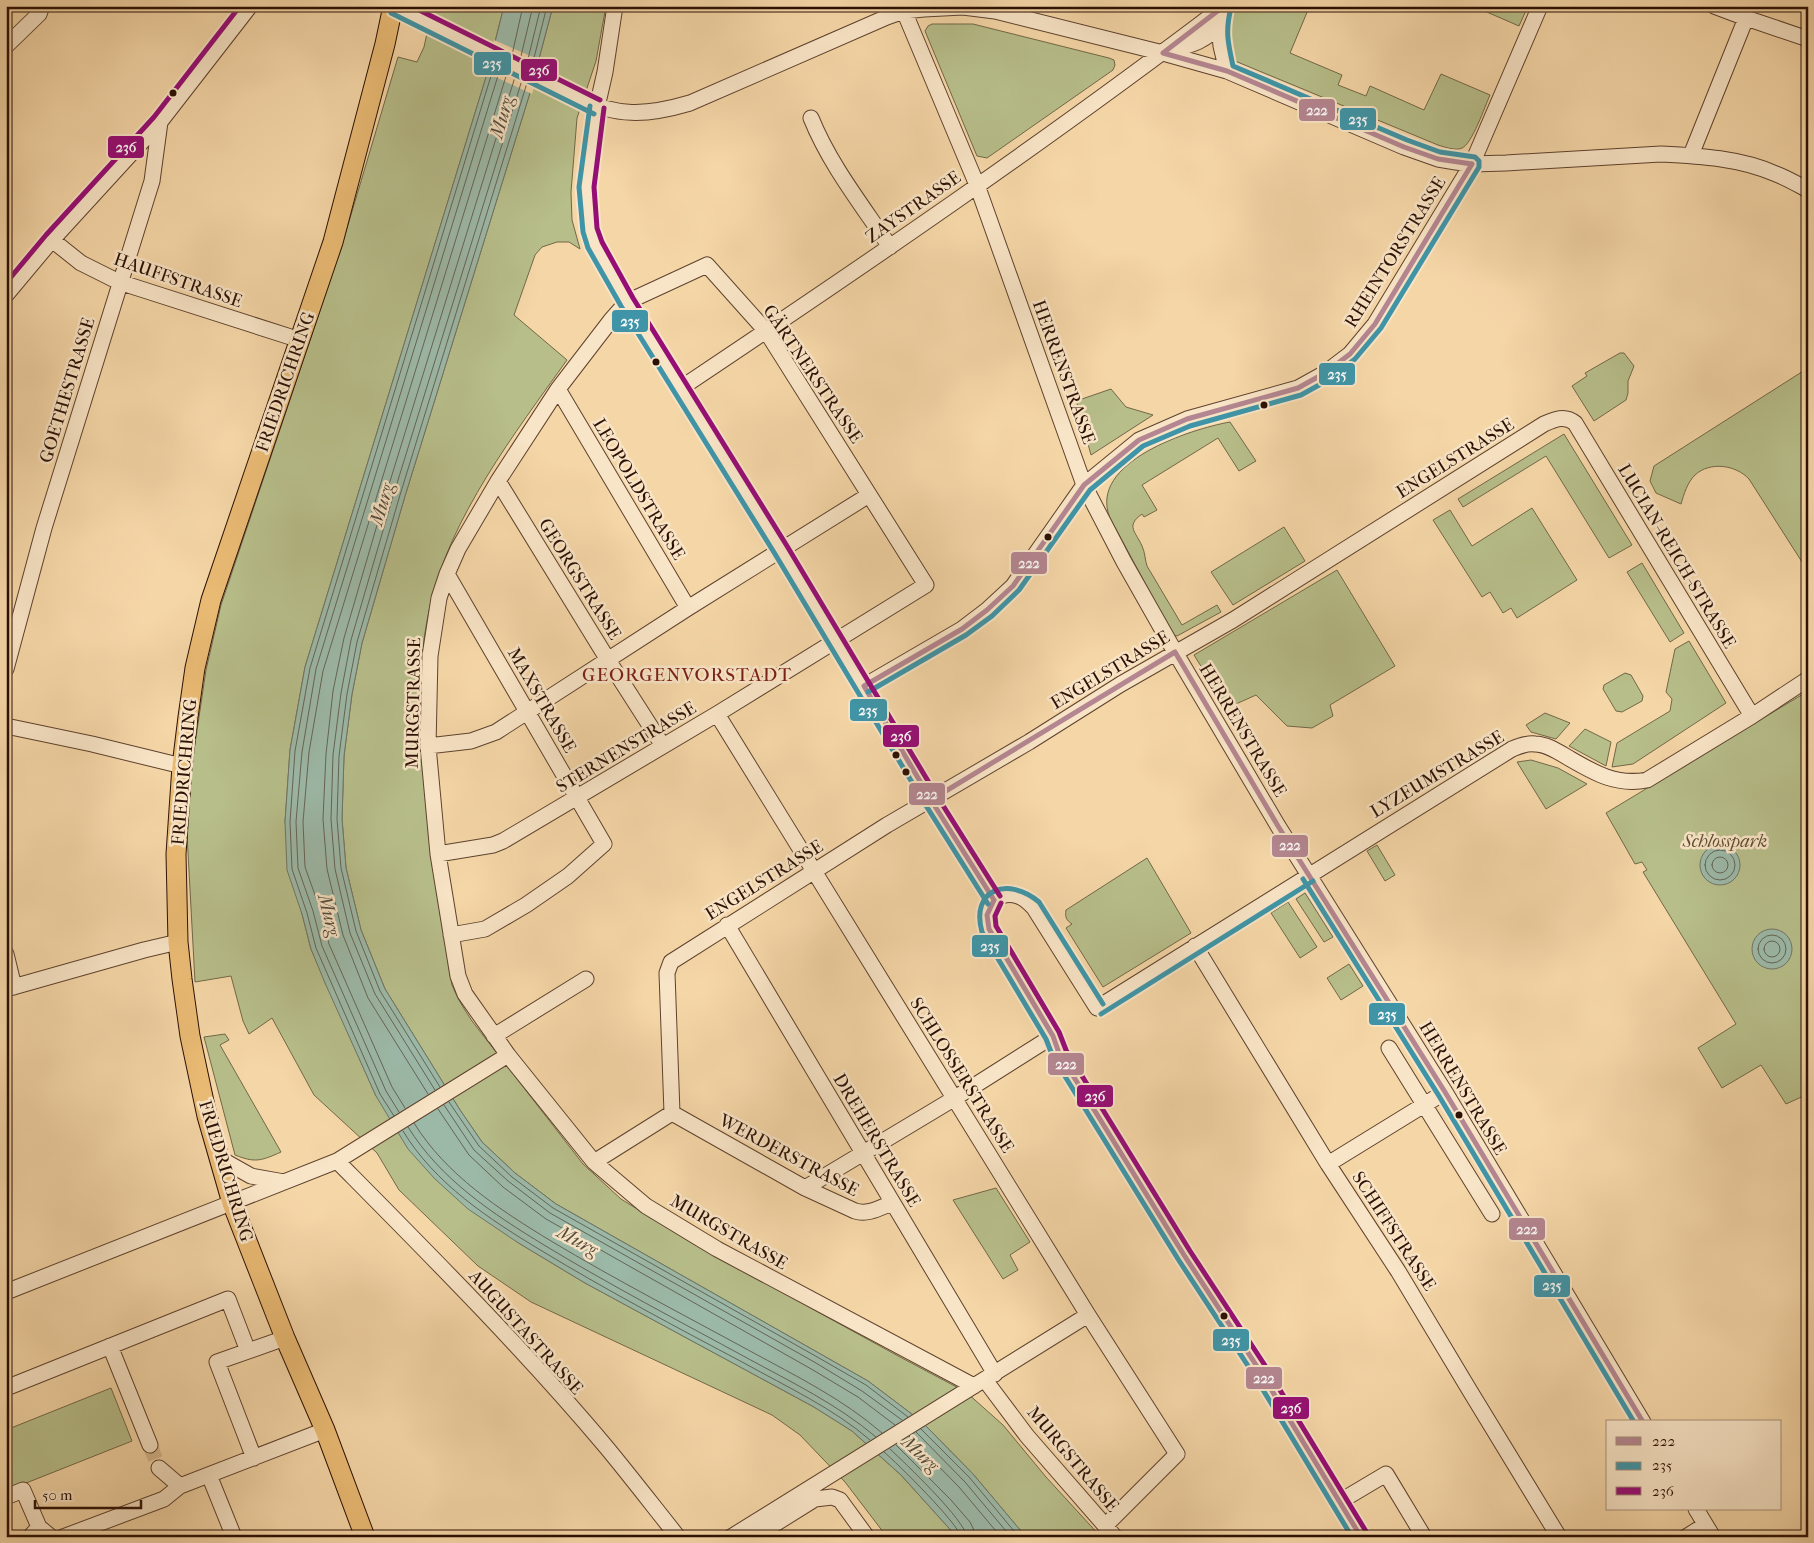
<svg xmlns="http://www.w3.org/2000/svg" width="1814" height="1543" viewBox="0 0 1814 1543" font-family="'IM FELL French Canon',serif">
<rect width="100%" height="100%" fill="#f5d6a7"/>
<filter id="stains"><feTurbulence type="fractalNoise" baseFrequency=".004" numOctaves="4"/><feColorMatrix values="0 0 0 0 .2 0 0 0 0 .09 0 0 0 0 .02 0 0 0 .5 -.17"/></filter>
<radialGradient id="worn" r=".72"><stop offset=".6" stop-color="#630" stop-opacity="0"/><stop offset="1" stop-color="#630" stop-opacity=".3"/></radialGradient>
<path fill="#b7be8a" stroke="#726747" d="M 433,6 L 504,6 L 487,74 L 305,667 L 290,750 L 285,822 L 302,914 L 311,949 L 376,1096 L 517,1242 L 585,1283 L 814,1407 L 852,1431 L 901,1475 L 957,1537 L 887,1537 L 845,1482 L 800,1435 L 772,1415 L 531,1302 L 478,1266 L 399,1190 L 377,1153 L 314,1095 L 272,1018 L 249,1034 L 243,1021 L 231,976 L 195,982 L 187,834 L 192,764 L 206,670 L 221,605 L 342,245 L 398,57 L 417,62 L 424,47 Z
M 553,6 L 606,6 L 596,61 L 577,118 L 571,192 L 572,220 L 580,249 L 569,242 L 557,242 L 542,247 L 535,255 L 514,315 L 567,360 C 515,433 450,517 430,606 C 411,689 424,774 434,858 C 438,888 442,917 447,947 C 448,959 449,973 452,985 C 457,998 464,1009 472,1021 L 583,1164 L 621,1199 L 692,1243 L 900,1357 L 966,1392 L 1003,1425 L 1046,1477 L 1101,1537 L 1026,1537 L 973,1474 L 921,1421 L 868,1381 L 556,1204 L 515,1173 L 482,1142 L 460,1110 L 385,989 L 361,930 L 346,868 L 342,819 L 344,756 L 352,694 L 362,643 L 405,496 L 529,96 Z
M 1236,6 L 1299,6 L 1308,10 L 1290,53 L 1342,75 L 1338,85 L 1366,96 L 1370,86 L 1424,110 L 1441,74 L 1490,95 C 1485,106 1472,144 1462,148 C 1455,151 1445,147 1438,145 L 1235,61 C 1223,40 1227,28 1236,6 Z
M 1473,6 L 1528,6 L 1519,26 Z
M 932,24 L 973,24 L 1109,58 L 1114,60 L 1115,65 L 1113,70 L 987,158 L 977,156 L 925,31 L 928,26 Z
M 1620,353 L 1624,353 L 1634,366 L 1628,381 L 1628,393 L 1626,400 L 1594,421 L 1572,386 L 1587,376 L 1585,373 Z
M 1808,368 L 1808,559 L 1802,562 L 1749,479 C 1736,465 1710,461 1695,475 C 1687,483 1684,494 1681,504 L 1656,493 L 1650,481 L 1654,466 Z
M 1111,389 L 1126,407 L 1153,415 L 1091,455 L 1075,396 L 1079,400 Z
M 1230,422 L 1256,461 L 1239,471 L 1218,438 L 1142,485 L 1157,510 L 1144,517 L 1142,514 C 1125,526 1136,532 1142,546 C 1145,552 1145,560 1147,566 L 1182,625 L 1217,605 L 1221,612 L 1177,636 L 1173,635 L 1110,518 C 1087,462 1191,429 1230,422 Z
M 1564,434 L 1632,545 L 1609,558 L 1546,456 L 1463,507 L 1458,499 Z
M 1532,508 L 1577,580 L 1517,618 L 1511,608 L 1503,613 L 1490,592 L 1482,597 L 1433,520 L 1450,510 L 1472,546 Z
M 1284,527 L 1305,561 L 1233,605 L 1211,572 Z
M 1642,563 L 1684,633 L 1670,642 L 1627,572 Z
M 1337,570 L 1395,666 L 1330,705 L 1333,716 L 1312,728 L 1287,726 L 1256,695 L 1227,708 L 1194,655 Z
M 1689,641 L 1726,703 L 1633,764 L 1612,767 L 1617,743 L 1670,711 L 1672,699 L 1666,692 L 1675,649 Z
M 1625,673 L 1631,675 L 1643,696 L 1642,701 L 1622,712 L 1616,711 L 1603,689 L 1604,685 Z
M 1808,691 L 1808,1094 L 1786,1104 L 1761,1065 L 1722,1088 L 1698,1048 L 1736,1024 L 1643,872 L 1647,870 L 1642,862 L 1635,864 L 1606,813 Z
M 1545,713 L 1570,723 L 1556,739 L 1531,732 L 1526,725 Z
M 1585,729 L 1611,742 L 1606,766 L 1569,746 Z
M 1531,760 L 1558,768 L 1587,784 L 1546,809 L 1517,762 Z
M 1377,845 L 1395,875 L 1385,881 L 1367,851 Z
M 1147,858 L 1191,933 L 1103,987 L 1066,928 L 1072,924 C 1066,920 1065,917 1066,910 Z
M 1305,893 L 1333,937 L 1324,942 L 1296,899 Z
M 1288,902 L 1317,947 L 1300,958 L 1271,913 Z
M 1349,964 L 1363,986 L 1341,1000 L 1327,978 Z
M 225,1034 L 229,1040 L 220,1045 L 281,1152 C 261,1161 255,1163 235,1155 L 204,1037 Z
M 996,1188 L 1030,1242 L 1010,1255 L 1018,1270 L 1003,1279 L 953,1200 Z
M 111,1388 L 132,1441 L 6,1491 L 6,1430 Z"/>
<path fill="#9cb9a8" stroke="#6f7566" d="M 504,6 L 553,6 L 529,96 L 405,496 L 362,643 L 352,694 L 344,756 L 342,819 L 346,868 L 361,930 L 385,989 L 460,1110 L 482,1142 L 515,1173 L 556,1204 L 868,1381 L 921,1421 L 973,1474 L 1026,1537 L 957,1537 L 901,1475 L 852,1431 L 814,1407 L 585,1283 L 517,1242 L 468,1209 L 435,1179 L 408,1149 L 376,1096 L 325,983 L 311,949 L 302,914 L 287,870 L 285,822 L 290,750 L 305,667 L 487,74 Z
M1700 865a20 20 0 1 1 40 0a20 20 0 1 1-40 0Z
M1752 949a20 20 0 1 1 40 0a20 20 0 1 1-40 0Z"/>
<path fill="#f5d6a7" d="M 494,40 L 542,61 L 532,94 L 485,72 Z"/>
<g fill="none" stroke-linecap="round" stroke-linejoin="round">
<path stroke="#646456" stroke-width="1" d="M 512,55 L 523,6
M 520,60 L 533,6
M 527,63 L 541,6
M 532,66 L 547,6
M1705 865a15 15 0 1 1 30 0a15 15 0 1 1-30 0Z
M1712 865a8 8 0 1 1 16 0a8 8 0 1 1-16 0Z
M1758 949a14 14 0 1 1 28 0a14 14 0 1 1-28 0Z
M1764 949a8 8 0 1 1 16 0a8 8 0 1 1-16 0Z
M 440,1087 L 380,991 L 356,931 L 341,868 L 337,819 L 339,756 L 347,694 L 357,642 L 400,495 L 527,83
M 435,1090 L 375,994 L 350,933 L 335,869 L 331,819 L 333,755 L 341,693 L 351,640 L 394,493 L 522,80
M 428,1094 L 368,998 L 343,935 L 327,869 L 323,819 L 326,754 L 333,691 L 344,638 L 387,491 L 515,77
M 449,1102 L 479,1146 L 512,1177 L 553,1208 L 819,1358 L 866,1385 L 908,1417
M 444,1105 L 474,1150 L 508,1181 L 550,1213 L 816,1363 L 862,1391 L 902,1420
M 405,1108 L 392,1087 L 329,944 L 320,909 L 305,867 L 303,822 L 309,752 L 323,671 L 507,73
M 438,1109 L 469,1155 L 503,1187 L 546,1219 L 813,1370 L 858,1397 L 895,1425
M 399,1112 L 386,1091 L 322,946 L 313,911 L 298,868 L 296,822 L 302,752 L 316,669 L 500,69
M 394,1116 L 380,1094 L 316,948 L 307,913 L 292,869 L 290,822 L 295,751 L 310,668 L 494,66
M 414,1123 C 446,1175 500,1210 551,1241 C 616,1280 684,1315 750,1351 C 796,1376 843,1399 882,1433
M 408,1127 C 440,1179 493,1214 544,1245 C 610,1285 679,1321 747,1358 C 791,1382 837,1404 876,1437
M 403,1131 C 435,1184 489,1219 542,1251 C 608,1291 676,1327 744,1363 C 787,1387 833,1408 870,1440
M 921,1429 L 969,1477 L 1019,1537
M 916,1432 L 965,1482 L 1011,1537
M 909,1436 L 959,1487 L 1001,1537
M 896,1445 L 951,1500 L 970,1522 L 973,1528 L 975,1537
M 890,1449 C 904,1462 966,1521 967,1537
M 884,1452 C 897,1463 959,1524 961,1537"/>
<path stroke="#d7b88f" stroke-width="15" stroke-dasharray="15 8" stroke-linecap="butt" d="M 150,1445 L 159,1468"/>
<defs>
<path id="minor" d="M 394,6 L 575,97 C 617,117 646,116 690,103 L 887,17 L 904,11 L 924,9 L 963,7 L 995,11 L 1163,53 L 1227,71 L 1404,147 L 1438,159 L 1456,162 L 1472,164 L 1506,163 L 1661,154 C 1700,156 1740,158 1776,174 C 1787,178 1797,184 1808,190
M 615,6 L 605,72 L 597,107 L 586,187 L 590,230 L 595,245 L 627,302 L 781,550 L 931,800 L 994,900
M 1714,6 L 1746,18
M 904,11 L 977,185 L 1084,485 L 1124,562 L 1175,652 L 1278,826 L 1445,1092 L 1643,1422
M 1219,25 L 1221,46 L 1227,71
M 6,46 L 39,14 L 42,6
M 1169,51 C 1187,46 1207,42 1218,25 C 1221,20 1223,12 1224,6
M 811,118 C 830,165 862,205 890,247
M 1691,155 L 1746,18 L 1808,39
M 52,240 L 81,263 L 119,282 L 300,340
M 6,295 L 52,240 L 160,122 L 250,6
M 681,388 C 865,265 1048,140 1224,6
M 558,389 L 688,608
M 498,481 L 608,660 L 663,746
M 447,574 L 604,844 L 568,876 L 526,905 L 485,929 L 451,935
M 6,669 L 44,528 L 152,181 L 160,122
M 864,686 L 962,629 L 987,610 L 1013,586 L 1084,485 L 1139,440 L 1187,419 L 1298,388 L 1325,373 L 1350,354 L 1375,324 L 1472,164 L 1540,6
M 717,714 L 1088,1315 L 1177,1454 L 1105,1526
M 6,726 L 92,744 L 182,766
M 428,746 L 471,741 L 496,732 L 688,608 L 869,495
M 438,854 L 493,845 L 503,841 L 717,714 L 926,585 L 766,331 L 707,265 L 627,302 L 611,320 L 558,389 L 498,481 L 458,549 L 447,574 L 439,598 L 430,656 L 428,746 L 438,854 L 458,976 L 465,994 L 508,1055 L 594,1162 L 646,1206 L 717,1249 L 974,1386
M 727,925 L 995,1374
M 1195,946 L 1328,1164 L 1398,1271 L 1470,1391 L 1559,1537
M 6,954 L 14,987
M 6,989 L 144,950 L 178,942
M 494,1036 L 586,979
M 1389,1048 L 1492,1214
M 219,1158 L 251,1176 L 284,1182
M 337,1161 C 429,1254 523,1348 607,1448 C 631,1477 654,1507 678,1537
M 594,1162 L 672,1113
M 1328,1164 L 1445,1092
M 805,1188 L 955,1098 L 1053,1036 L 988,925 C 984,907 999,889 1018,896 C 1025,898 1029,903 1034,908 L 1097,1008 L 1512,749 C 1519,746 1527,743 1535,744 C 1546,744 1557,751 1567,757 C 1593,772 1615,786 1647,780 L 1752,716 L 1808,679
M 892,1203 C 879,1208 868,1215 855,1211 L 805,1188 L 672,1113 L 667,973 L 671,962 L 887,825 L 1029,742 L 1121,684 L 1233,620 L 1544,424 C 1555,419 1565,415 1575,423 L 1752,716
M 6,1292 L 337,1161 L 508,1055
M 110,1346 L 150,1445
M 985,1380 L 1027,1436 L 1115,1537
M 6,1388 L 228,1299 L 248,1351
M 254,1458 L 217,1362 L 285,1338
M 159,1468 L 180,1486
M 209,1475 L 234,1537
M 6,1497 L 23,1490 L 39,1527
M 1696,1509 L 1713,1537
M 30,1537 L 39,1527 L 51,1537
M 63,1537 L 164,1499 L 180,1486 L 325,1430
M 731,1537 L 1088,1315
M 754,1537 L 815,1499 L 832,1497 L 840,1500 L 867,1537
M 1361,1537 L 1339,1502 L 1386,1474 L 1424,1537
M 1686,1537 L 1705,1525"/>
<path id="major" d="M 365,1537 L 325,1430 L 285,1338 L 232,1203 L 207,1116 L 190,1036 L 182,979 L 178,942 L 176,854 L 182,766 L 188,717 L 195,668 L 211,600 L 333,242 L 385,44 L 393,6"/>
</defs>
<use href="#minor" stroke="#5e422d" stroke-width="17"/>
<use href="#major" stroke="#2c1004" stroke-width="21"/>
<use href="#minor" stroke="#f8e4c6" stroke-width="15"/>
<use href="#major" stroke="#eabb74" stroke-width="19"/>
<defs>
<path id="bus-1" d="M 1163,53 L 1227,71 L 1404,147 L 1438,159 L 1472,164
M 1163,53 L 1224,6
M 1175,652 L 1278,826 L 1445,1092 L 1643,1422
M 864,686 L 962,629 L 987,610 L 1013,586 L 1084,485 L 1139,440 L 1187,419 L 1298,388 L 1325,373 L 1350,354 L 1375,324 L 1472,164
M 864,686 L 931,800 L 994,900
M 931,800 L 1175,652
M 994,900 L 987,915 L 989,929 L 1053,1036 L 1059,1053 L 1184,1255 L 1260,1371 L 1361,1537"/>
<path id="bus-2" d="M 391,13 L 594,114
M 590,106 L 579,187 L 583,232 L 588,248 L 621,306 L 775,554 L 925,804 L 988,904
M 868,692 L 966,635 L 992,616 L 1019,590 L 1090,490 L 1143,446 L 1190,426 L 1301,395 L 1330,379 L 1355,359 L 1381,328 L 1479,167 L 1479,161 L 1475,157 L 1440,152 L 1407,140 L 1233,66 C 1228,43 1225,31 1231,8
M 1303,879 L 1439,1096 L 1634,1422
M 1103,1004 L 1039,902 C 1008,876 970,889 982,932 L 1046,1039 L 1053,1057 L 1178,1259 L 1254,1375 L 1352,1537
M 1101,1014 L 1313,881"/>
<path id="bus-3" d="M 411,6 L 600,100
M 604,108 L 594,187 L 597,228 L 602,242 L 633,298 L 787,546 L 937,796 L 1000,896
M 6,283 L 46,235 L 154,117 L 240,6
M 1001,903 L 995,916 L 996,926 L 1059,1032 L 1066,1050 L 1190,1251 L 1266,1367 L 1367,1533"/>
</defs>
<use href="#bus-1" stroke="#f8e4c6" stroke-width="9"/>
<use href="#bus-2" stroke="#f8e4c6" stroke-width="9"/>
<use href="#bus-3" stroke="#f8e4c6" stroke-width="9"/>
<use href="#bus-1" stroke="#b48691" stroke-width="5"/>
<use href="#bus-2" stroke="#3f95a7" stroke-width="5"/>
<use href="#bus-3" stroke="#960e75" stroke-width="5"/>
</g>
<g fill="#2c1004" stroke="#f8e4c6" stroke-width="2">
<circle cx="173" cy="93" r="4.5"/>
<circle cx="656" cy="362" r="4.5"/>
<circle cx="1264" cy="405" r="4.5"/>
<circle cx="1048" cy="537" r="4.5"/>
<circle cx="896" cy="755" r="4.5"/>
<circle cx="906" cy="772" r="4.5"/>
<circle cx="1459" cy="1115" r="4.5"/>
<circle cx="1224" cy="1316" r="4.5"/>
</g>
<g text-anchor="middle" stroke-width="5" stroke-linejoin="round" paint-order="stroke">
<g font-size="18" fill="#2c1004" stroke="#f8e4c6">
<text transform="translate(913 207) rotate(-35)" y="6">ZAYSTRASSE</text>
<text transform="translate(1395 252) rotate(-58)" y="6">RHEINTORSTRASSE</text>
<text transform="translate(178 280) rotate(19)" y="6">HAUFFSTRASSE</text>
<text transform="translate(1064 372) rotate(70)" y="6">HERRENSTRASSE</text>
<text transform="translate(813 374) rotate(56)" y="6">GÄRTNERSTRASSE</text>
<text transform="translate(285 382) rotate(-71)" y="6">FRIEDRICHRING</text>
<text transform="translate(67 390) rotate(-73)" y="6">GOETHESTRASSE</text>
<text transform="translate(1455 458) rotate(-32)" y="6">ENGELSTRASSE</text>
<text transform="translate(639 489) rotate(59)" y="6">LEOPOLDSTRASSE</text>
<text transform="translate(1677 556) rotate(59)" y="6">LUCIAN-REICH-STRASSE</text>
<text transform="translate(580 579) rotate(58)" y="6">GEORGSTRASSE</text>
<text transform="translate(1110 670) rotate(-31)" y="6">ENGELSTRASSE</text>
<text transform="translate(542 700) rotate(60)" y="6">MAXSTRASSE</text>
<text transform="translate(413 703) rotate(-89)" y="6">MURGSTRASSE</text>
<text transform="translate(1243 730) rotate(59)" y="6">HERRENSTRASSE</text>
<text transform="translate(626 747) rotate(-31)" y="6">STERNENSTRASSE</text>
<text transform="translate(184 772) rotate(-85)" y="6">FRIEDRICHRING</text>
<text transform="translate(1437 774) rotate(-31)" y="6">LYZEUMSTRASSE</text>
<text transform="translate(764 880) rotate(-32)" y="6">ENGELSTRASSE</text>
<text transform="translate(962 1075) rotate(58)" y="6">SCHLOSSERSTRASSE</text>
<text transform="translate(1463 1088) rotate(59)" y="6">HERRENSTRASSE</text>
<text transform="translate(877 1140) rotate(59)" y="6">DREHERSTRASSE</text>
<text transform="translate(789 1155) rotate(28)" y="6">WERDERSTRASSE</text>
<text transform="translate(226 1171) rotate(73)" y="6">FRIEDRICHRING</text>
<text transform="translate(1394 1231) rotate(57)" y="6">SCHIFFSTRASSE</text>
<text transform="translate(729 1232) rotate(30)" y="6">MURGSTRASSE</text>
<text transform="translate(526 1332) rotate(48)" y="6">AUGUSTASTRASSE</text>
<text transform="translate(1073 1459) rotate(50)" y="6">MURGSTRASSE</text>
</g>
<g font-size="18" font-style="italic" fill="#5d4d33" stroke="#f8e4c6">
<text x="1725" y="847">Schlosspark</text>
</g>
<g font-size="19" font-style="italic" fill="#534b3d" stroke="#f8e4c6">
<text transform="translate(501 117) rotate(-74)" y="7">Murg</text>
<text transform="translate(381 504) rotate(-73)" y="7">Murg</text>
<text transform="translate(330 915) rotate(76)" y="7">Murg</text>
<text transform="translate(578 1240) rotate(29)" y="7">Murg</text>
<text transform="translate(921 1453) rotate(43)" y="7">Murg</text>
</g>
<g font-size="19" letter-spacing="1" fill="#7a1f14" stroke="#f8e4c6">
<text x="687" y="681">GEORGENVORSTADT</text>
</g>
</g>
<g stroke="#f8e4c6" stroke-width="2">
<rect x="473" y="51" width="39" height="25" rx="5" fill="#3f95a7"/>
<rect x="520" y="58" width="38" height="24" rx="5" fill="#960e75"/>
<rect x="1298" y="98" width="38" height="24" rx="5" fill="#b48691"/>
<rect x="1339" y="107" width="38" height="24" rx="5" fill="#3f95a7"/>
<rect x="107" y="135" width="38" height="24" rx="5" fill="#960e75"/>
<rect x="611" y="309" width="38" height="24" rx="5" fill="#3f95a7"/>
<rect x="1318" y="362" width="38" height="24" rx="5" fill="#3f95a7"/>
<rect x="1010" y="551" width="38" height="24" rx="5" fill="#b48691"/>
<rect x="849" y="698" width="39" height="24" rx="5" fill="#3f95a7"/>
<rect x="882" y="724" width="38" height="24" rx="5" fill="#960e75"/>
<rect x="908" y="782" width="38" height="24" rx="5" fill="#b48691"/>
<rect x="1271" y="834" width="38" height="24" rx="5" fill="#b48691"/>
<rect x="971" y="934" width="38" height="24" rx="5" fill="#3f95a7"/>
<rect x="1368" y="1002" width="38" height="24" rx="5" fill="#3f95a7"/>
<rect x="1047" y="1052" width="38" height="24" rx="5" fill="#b48691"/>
<rect x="1076" y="1084" width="38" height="24" rx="5" fill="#960e75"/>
<rect x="1508" y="1217" width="38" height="24" rx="5" fill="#b48691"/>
<rect x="1533" y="1274" width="38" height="24" rx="5" fill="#3f95a7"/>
<rect x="1212" y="1328" width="38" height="24" rx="5" fill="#3f95a7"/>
<rect x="1245" y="1366" width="38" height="24" rx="5" fill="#b48691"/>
<rect x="1272" y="1396" width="38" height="24" rx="5" fill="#960e75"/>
</g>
<g font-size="14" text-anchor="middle" font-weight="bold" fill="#fff">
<text x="492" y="68">235</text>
<text x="539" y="75">236</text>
<text x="1317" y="115">222</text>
<text x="1358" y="124">235</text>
<text x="126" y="152">236</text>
<text x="630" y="326">235</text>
<text x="1337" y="379">235</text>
<text x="1029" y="568">222</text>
<text x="868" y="715">235</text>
<text x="901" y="741">236</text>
<text x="927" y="799">222</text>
<text x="1290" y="850">222</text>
<text x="990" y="951">235</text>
<text x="1387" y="1019">235</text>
<text x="1066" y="1069">222</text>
<text x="1095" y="1101">236</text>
<text x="1527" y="1234">222</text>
<text x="1552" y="1290">235</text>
<text x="1231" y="1345">235</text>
<text x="1264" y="1383">222</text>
<text x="1291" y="1413">236</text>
</g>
<rect width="1814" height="1543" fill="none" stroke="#f5d6a7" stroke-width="25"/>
<rect x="8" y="8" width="1799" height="1528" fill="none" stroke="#2c1004" stroke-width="2.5"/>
<rect x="12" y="12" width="1789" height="1518" fill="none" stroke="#2c1004"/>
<rect x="1606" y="1420" width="175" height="90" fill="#f8e4c6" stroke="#a68f78"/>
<rect x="1616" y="1437" width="25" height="8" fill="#b48691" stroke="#a68f78"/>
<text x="1652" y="1446" font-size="15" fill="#2c1004">222</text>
<rect x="1616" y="1462" width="25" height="8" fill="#3f95a7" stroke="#a68f78"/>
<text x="1652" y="1470" font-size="15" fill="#2c1004">235</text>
<rect x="1616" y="1487" width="25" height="8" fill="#960e75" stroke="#a68f78"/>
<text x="1652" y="1496" font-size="15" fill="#2c1004">236</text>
<path d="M35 1500v8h106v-8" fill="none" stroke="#2c1004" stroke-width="2.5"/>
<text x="42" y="1500" font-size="15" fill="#2c1004" stroke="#f8e4c6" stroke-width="4" paint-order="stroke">50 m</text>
<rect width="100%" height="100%" filter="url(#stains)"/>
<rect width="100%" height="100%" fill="url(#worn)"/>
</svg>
